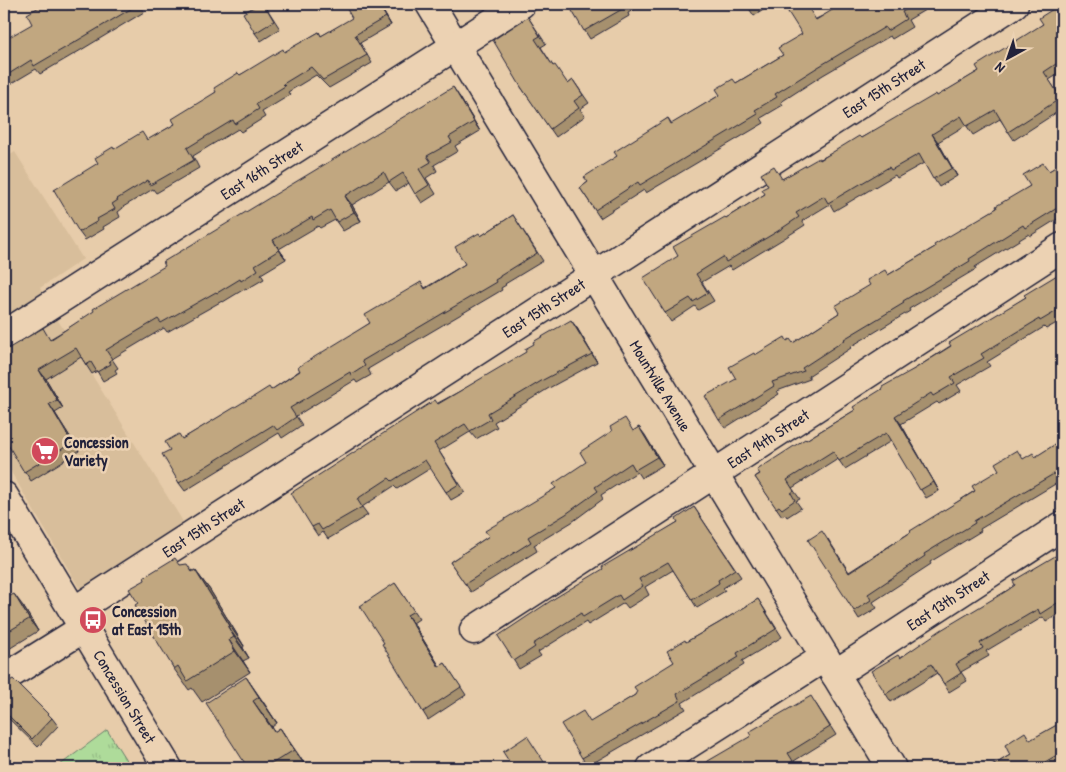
<svg xmlns="http://www.w3.org/2000/svg" width="1066" height="772" viewBox="0 0 1066 772" font-family="'Patrick Hand',sans-serif">
<defs>
<pattern id="park-tufts" width="24" height="20" patternUnits="userSpaceOnUse" patternTransform="scale(1.25)"><rect width="24" height="20" fill="#aedb9a"/><path d="M3 7l-1-3M5 7V3M7 7l1-3M15 17l-1-3M17 17v-4M19 17l1-3" fill="none" stroke="#95bc86"/></pattern>
</defs>
<rect width="100%" height="100%" fill="#e7ccaa"/>
<filter id="ink" filterUnits="userSpaceOnUse"><feTurbulence type="fractalNoise" baseFrequency=".02" numOctaves="2"/><feDisplacementMap in="SourceGraphic" scale="10" xChannelSelector="R" yChannelSelector="G"/><feConvolveMatrix kernelMatrix="1 2 1 2 8 2 1 2 1" color-interpolation-filters="sRGB"/></filter>
<g filter="url(#ink)">
<path fill="#d8be9b" d="M 15,152 L 83,259 L 40,288 L 59,322 L 182,520 L 183,526 L 80,589 L 4,460 L 4,159 Z"/>
<path fill="url(#park-tufts)" stroke="#687e6a" d="M 107,730 L 131,768 L 56,768 Z"/>
<g fill="none" stroke-linecap="round" stroke-linejoin="round">
<defs>
<g id="minor">
<path id="s1" d="M 430,4 L 892,768"/>
<path id="s2" d="M 4,335 L 521,4"/>
<path id="s3" d="M 74,611 L 1014,4"/>
<path id="s4" d="M 474,630 L 1062,247"/>
<path id="s5" d="M 835,674 L 1062,526"/>
<path d="M 4,678 L 84,628"/>
<path d="M 651,768 L 825,657"/>
</g>
<g id="major">
<path id="s6" d="M 4,496 L 168,768"/>
</g>
</defs>
<use href="#minor" stroke="#22223b" stroke-width="31"/>
<use href="#major" stroke="#22223b" stroke-width="31"/>
<use href="#minor" stroke="#ecd2b3" stroke-width="28"/>
<use href="#major" stroke="#ecd2b3" stroke-width="28"/>
</g>
<path fill="#a6906e" stroke="#22223b" d="M 140,4 L 144,12 L 81,50 L 40,74 L 36,69 L 9,85 L 7,84 L 4,86 L 4,40 Z
M 264,4 L 280,29 L 261,41 L 255,33 Z
M 379,4 L 391,25 L 360,43 L 372,63 L 329,88 L 316,75 L 288,92 L 290,95 L 262,112 L 265,117 L 241,132 L 238,129 L 193,156 L 199,168 L 158,192 L 156,193 L 153,189 L 123,207 L 123,208 L 118,212 L 120,217 L 103,227 L 104,229 L 85,240 L 79,232 L 98,163 L 114,149 L 148,140 L 175,124 L 216,92 L 240,75 L 285,52 L 319,32 L 321,36 Z
M 568,4 L 643,4 L 628,13 L 629,16 L 590,39 Z
M 746,4 L 770,4 L 771,5 L 754,16 Z
M 847,4 L 935,4 L 908,20 L 912,27 L 892,39 L 890,36 L 823,75 L 781,102 L 783,105 L 761,118 L 764,123 L 646,193 L 644,190 L 600,218 L 580,188 L 588,182 L 617,156 L 668,118 L 672,124 L 720,95 L 736,83 L 783,55 L 816,19 Z
M 1062,4 L 1062,72 L 1049,80 L 1062,99 L 1062,109 L 1014,140 L 1000,119 L 973,135 L 966,125 L 938,142 L 957,176 L 939,187 L 924,163 L 897,178 L 895,175 L 834,211 L 830,204 L 802,221 L 805,225 L 783,239 L 732,270 L 729,266 L 702,282 L 714,301 L 698,310 L 695,306 L 671,322 L 665,313 L 678,256 L 726,218 L 765,194 L 782,179 L 861,138 L 938,96 L 979,71 L 1043,24 Z
M 528,17 L 546,44 L 541,47 L 553,66 L 568,84 L 573,80 L 589,103 L 580,109 L 585,116 L 556,137 L 521,87 Z
M 459,96 L 480,131 L 455,146 L 458,151 L 434,165 L 437,171 L 426,178 L 436,194 L 422,203 L 409,183 L 396,191 L 389,182 L 352,205 L 361,221 L 343,231 L 335,220 L 320,228 L 318,226 L 279,249 L 286,259 L 261,274 L 264,279 L 247,289 L 246,288 L 223,302 L 222,301 L 167,332 L 164,328 L 112,359 L 118,368 L 115,370 L 117,373 L 103,381 L 97,371 L 92,374 L 81,357 L 46,379 L 63,408 L 55,413 L 79,451 L 31,481 L 4,438 L 50,339 Z
M 1062,163 L 1062,216 L 1030,236 L 1029,234 L 975,267 L 976,269 L 909,309 L 910,311 L 850,347 L 851,348 L 808,376 L 810,379 L 777,391 L 779,394 L 725,428 L 719,420 L 736,379 L 787,341 L 793,343 L 839,313 L 888,275 L 935,247 L 997,208 L 1030,186 L 1049,171 Z
M 513,215 L 543,261 L 505,284 L 506,285 L 501,288 L 502,290 L 368,369 L 371,375 L 357,383 L 355,380 L 296,416 L 302,425 L 282,438 L 279,433 L 185,491 L 179,483 L 170,450 L 182,439 L 250,399 L 271,390 L 370,323 L 421,282 L 425,288 L 465,264 L 481,236 Z
M 1062,272 L 1062,320 L 1046,329 L 1044,327 L 987,362 L 990,366 L 957,385 L 961,391 L 939,404 L 937,402 L 901,424 L 939,491 L 926,498 L 891,441 L 845,469 L 838,459 L 792,488 L 800,499 L 796,501 L 801,508 L 787,517 L 785,514 L 782,516 L 755,477 L 806,440 L 855,410 L 916,368 L 1026,297 Z
M 577,328 L 597,362 L 549,388 L 494,422 L 497,427 L 476,439 L 470,432 L 439,451 L 465,492 L 451,500 L 431,468 L 397,489 L 394,486 L 362,507 L 368,515 L 328,539 L 323,532 L 318,536 L 312,527 L 438,403 Z
M 639,427 L 663,465 L 641,478 L 637,472 L 601,495 L 603,499 L 572,522 L 534,545 L 537,551 L 471,592 L 450,562 L 489,536 L 556,488 L 633,431 Z
M 1062,440 L 1062,480 L 980,529 L 981,531 L 930,562 L 931,564 L 873,602 L 877,608 L 859,619 L 854,611 L 828,539 L 849,572 L 1024,459 L 1036,457 Z
M 694,507 L 741,577 L 723,588 L 725,591 L 697,608 L 673,570 L 645,587 L 649,595 L 628,608 L 624,603 L 588,625 L 586,622 L 538,652 L 541,656 L 519,669 L 514,661 L 603,569 L 678,522 Z
M 1062,552 L 1062,612 L 1046,622 L 1043,617 L 986,651 L 989,656 L 961,672 L 967,681 L 949,692 L 937,673 L 891,702 L 886,694 L 900,658 L 1008,590 Z
M 180,565 L 193,571 L 195,570 L 210,590 L 244,646 L 243,648 L 249,658 L 243,661 L 250,672 L 202,702 L 192,688 L 189,690 L 174,669 L 138,603 Z
M 395,583 L 419,619 L 413,623 L 440,667 L 445,663 L 466,695 L 428,720 L 423,712 L 384,643 Z
M 4,588 L 9,597 L 23,606 L 38,631 L 4,652 Z
M 758,599 L 782,637 L 742,661 L 744,665 L 682,703 L 686,709 L 588,766 L 582,758 L 591,722 L 635,695 L 674,662 L 686,642 L 719,623 Z
M 246,677 L 277,723 L 272,727 L 274,732 L 280,728 L 307,768 L 248,768 Z
M 4,684 L 52,718 L 58,726 L 38,747 L 6,716 L 4,713 Z
M 816,704 L 836,735 L 794,761 L 798,768 L 696,768 Z
M 1062,722 L 1062,763 L 1054,768 L 989,768 L 1010,755 L 1031,740 Z"/>
<path fill="#87755a" stroke="#22223b" d="M 378,4 L 379,4 L 391,25 L 386,17 Z
M 453,87 L 459,96 L 480,131 L 474,122 Z
M 932,134 L 938,142 L 957,176 L 952,168 Z
M 345,196 L 352,205 L 361,221 L 354,212 Z
M 273,240 L 279,249 L 286,259 L 279,250 Z
M 571,320 L 577,328 L 597,362 L 592,354 Z
M 39,370 L 46,379 L 63,408 L 57,400 Z
M 49,404 L 55,413 L 79,451 L 72,443 Z
M 895,416 L 901,424 L 939,491 L 934,482 Z
M 639,427 L 645,435 L 663,465 L 657,457 Z
M 195,570 L 210,590 L 244,646 L 230,626 Z
M 14,594 L 23,606 L 38,631 L 29,619 Z
M 407,615 L 413,623 L 445,675 L 439,667 Z
M 228,627 L 243,648 L 249,658 L 234,637 Z
M 229,640 L 243,661 L 250,672 L 235,651 Z
M 246,677 L 264,703 L 277,723 L 259,697 Z
M 253,701 L 272,727 L 288,753 L 274,732 Z
M 280,728 L 298,754 L 307,768 L 294,750 Z"/>
<path fill="#c1a780" stroke="#22223b" d="M 44,4 L 139,4 L 75,42 L 34,66 L 31,60 L 4,77 L 4,40 L 32,24 L 27,14 Z
M 259,4 L 264,4 L 274,21 L 255,33 L 243,13 Z
M 344,4 L 378,4 L 386,17 L 355,35 L 367,55 L 323,80 L 311,67 L 283,84 L 285,86 L 256,104 L 259,109 L 235,124 L 233,120 L 187,148 L 194,160 L 152,184 L 150,185 L 148,180 L 117,199 L 118,200 L 112,204 L 115,209 L 97,219 L 98,221 L 79,232 L 54,190 L 98,163 L 95,158 L 113,147 L 114,149 L 142,132 L 147,140 L 175,124 L 172,119 L 216,92 L 214,88 L 238,73 L 240,75 L 283,49 L 284,52 L 319,32 L 321,36 L 352,18 Z
M 568,4 L 624,4 L 622,5 L 624,8 L 584,31 Z
M 746,4 L 755,4 L 749,7 Z
M 783,4 L 806,4 L 816,20 L 842,4 L 845,4 L 845,5 L 847,4 L 916,4 L 902,12 L 906,19 L 887,31 L 885,27 L 818,67 L 775,94 L 777,97 L 755,110 L 758,114 L 640,185 L 638,182 L 595,210 L 580,188 L 588,182 L 584,177 L 617,156 L 614,152 L 668,118 L 671,124 L 720,95 L 716,89 L 733,79 L 736,83 L 783,55 L 778,48 L 802,34 Z
M 1061,4 L 1062,4 L 1062,60 L 1044,72 L 1061,98 L 1008,132 L 995,110 L 967,126 L 961,116 L 932,134 L 952,168 L 933,179 L 919,154 L 891,170 L 889,167 L 828,203 L 824,196 L 796,213 L 799,217 L 778,231 L 726,262 L 723,257 L 696,274 L 708,293 L 693,302 L 690,298 L 665,313 L 643,278 L 678,256 L 673,247 L 725,217 L 726,218 L 765,194 L 762,189 L 768,186 L 761,174 L 774,166 L 782,179 L 819,158 L 820,160 L 859,136 L 861,138 L 936,94 L 937,96 L 979,71 L 976,66 L 1043,24 L 1039,18 Z
M 528,17 L 540,36 L 535,39 L 553,66 L 555,65 L 568,84 L 573,80 L 583,95 L 574,101 L 579,108 L 550,129 L 521,87 L 493,40 Z
M 453,87 L 474,122 L 449,137 L 452,142 L 427,156 L 431,162 L 419,169 L 429,185 L 415,194 L 403,173 L 389,182 L 384,172 L 345,196 L 354,212 L 337,222 L 330,210 L 313,220 L 312,217 L 273,240 L 279,250 L 255,265 L 258,270 L 241,281 L 240,279 L 217,293 L 216,292 L 161,323 L 158,319 L 106,350 L 112,359 L 109,361 L 111,364 L 97,372 L 91,362 L 86,365 L 76,348 L 39,370 L 57,400 L 49,404 L 72,443 L 24,472 L 4,438 L 4,351 L 43,328 L 50,340 L 94,311 L 93,309 L 165,266 L 163,262 Z
M 1043,163 L 1049,171 L 1062,163 L 1062,205 L 1025,228 L 1023,225 L 969,259 L 970,261 L 903,301 L 904,303 L 844,339 L 845,340 L 802,368 L 804,371 L 772,382 L 774,386 L 719,420 L 705,396 L 736,379 L 729,367 L 754,353 L 755,355 L 785,337 L 787,341 L 790,339 L 793,343 L 839,313 L 835,306 L 870,285 L 867,280 L 885,270 L 888,275 L 935,247 L 934,245 L 997,208 L 996,206 L 1030,186 L 1023,175 Z
M 513,215 L 537,253 L 500,276 L 500,277 L 495,280 L 496,282 L 362,361 L 365,366 L 351,375 L 350,372 L 290,408 L 296,417 L 277,430 L 273,425 L 179,483 L 162,454 L 170,450 L 165,442 L 179,434 L 182,439 L 250,398 L 250,399 L 269,387 L 271,390 L 300,371 L 298,367 L 370,323 L 365,315 L 421,282 L 425,289 L 465,264 L 455,247 L 479,233 L 481,236 Z
M 1062,272 L 1062,308 L 1040,321 L 1039,319 L 981,354 L 984,358 L 951,377 L 955,383 L 933,396 L 931,393 L 895,416 L 934,482 L 920,490 L 886,433 L 839,461 L 833,451 L 787,480 L 794,491 L 791,493 L 795,500 L 782,509 L 779,506 L 776,508 L 755,477 L 760,474 L 757,470 L 805,439 L 806,440 L 855,410 L 853,407 L 882,389 L 882,387 L 916,368 L 951,346 L 949,343 L 1026,297 L 1024,295 Z
M 571,320 L 592,354 L 543,380 L 488,413 L 491,419 L 470,431 L 465,424 L 434,443 L 459,484 L 446,492 L 425,460 L 392,481 L 389,478 L 357,499 L 362,507 L 322,530 L 318,524 L 312,527 L 291,493 L 435,400 L 438,404 L 526,352 L 525,349 L 534,344 L 533,342 Z
M 625,418 L 633,431 L 639,427 L 657,457 L 635,470 L 631,463 L 595,487 L 598,491 L 566,514 L 528,537 L 531,542 L 465,584 L 450,562 L 489,536 L 485,531 L 556,488 L 553,484 L 586,462 L 580,452 L 612,431 L 610,427 Z
M 1062,440 L 1062,469 L 974,521 L 975,523 L 924,554 L 925,556 L 868,594 L 871,600 L 854,611 L 808,540 L 822,531 L 849,573 L 911,532 L 910,531 L 975,491 L 972,486 L 999,470 L 995,463 L 1017,450 L 1023,459 L 1033,453 L 1035,457 Z
M 694,507 L 735,569 L 718,580 L 719,583 L 692,600 L 668,562 L 639,579 L 643,586 L 622,600 L 619,595 L 583,617 L 581,613 L 533,644 L 535,647 L 514,661 L 498,636 L 555,598 L 603,569 L 602,567 L 678,522 L 676,519 Z
M 1062,552 L 1062,600 L 1040,614 L 1038,609 L 980,643 L 983,648 L 956,664 L 961,673 L 944,684 L 931,664 L 886,694 L 871,671 L 898,655 L 900,658 L 941,630 L 1008,590 L 1015,585 L 1013,581 Z
M 175,558 L 180,565 L 187,564 L 192,572 L 195,570 L 230,626 L 228,627 L 234,637 L 229,640 L 235,651 L 187,681 L 178,666 L 174,669 L 135,605 L 138,603 L 129,589 L 145,580 L 144,577 Z
M 395,583 L 414,611 L 407,615 L 439,667 L 445,663 L 461,687 L 423,712 L 382,644 L 384,643 L 360,606 Z
M 4,590 L 8,597 L 14,594 L 29,619 L 4,634 Z
M 758,599 L 776,629 L 737,653 L 739,657 L 677,694 L 680,701 L 582,758 L 561,724 L 583,711 L 590,722 L 635,695 L 637,691 L 634,687 L 674,662 L 667,651 L 685,640 L 686,642 L 719,623 Z
M 246,677 L 259,697 L 253,701 L 274,732 L 280,728 L 294,750 L 265,768 L 248,768 L 206,703 Z
M 13,679 L 52,718 L 32,739 L 4,711 L 4,705 L 5,704 L 4,702 L 4,684 Z
M 811,696 L 830,727 L 788,753 L 793,761 L 781,768 L 696,768 L 751,736 L 749,732 Z
M 1062,722 L 1062,752 L 1045,762 L 1045,764 L 1037,768 L 989,768 L 1010,755 L 1005,745 L 1025,732 L 1030,740 Z
M 527,736 L 548,768 L 507,768 L 512,766 L 503,752 Z"/>
</g>
<defs>
<symbol id="supermarket-disc" viewBox="-11 -11 22 22"><circle r="9.5" fill="#d1495b" stroke="#ecd2b3"/><path d="M-6-5.5h2.5l.6 2H6L4.5 2H-2.5L-4.4-4H-6ZM-1.5 3.2a1.3 1.3 0 1 0 .1 0ZM3 3.2a1.3 1.3 0 1 0 .1 0Z" fill="#fff"/></symbol>
<symbol id="bus-disc" viewBox="-11 -11 22 22"><circle r="9.5" fill="#d1495b" stroke="#ecd2b3"/><path d="M-5-6H5V4H4V6H2V4H-2V6H-4V4H-5ZM-3.5-4V0h7V-4ZM-3.5 1.2v1.5H-2V1.2ZM2 1.2v1.5H3.5V1.2Z" fill="#fff"/></symbol>
</defs>
<g fill-rule="evenodd">
<use href="#supermarket-disc" x="29" y="435" width="32" height="32"/>
<use href="#bus-disc" x="77" y="604" width="32" height="32"/>
</g>
<g text-anchor="middle" stroke-width="5" stroke-linejoin="round" paint-order="stroke">
<g font-size="16" fill="#22223b" stroke="#ecd2b3">
<text dy="6" stroke="none"><textPath href="#s3" startOffset="964">East 15th Street</textPath></text>
<text dy="6" stroke="none"><textPath href="#s2" startOffset="306">East 16th Street</textPath></text>
<text dy="6" stroke="none"><textPath href="#s3" startOffset="559">East 15th Street</textPath></text>
<text dy="6" stroke="none"><textPath href="#s1" startOffset="446">Mountville Avenue</textPath></text>
<text dy="6" stroke="none"><textPath href="#s4" startOffset="351">East 14th Street</textPath></text>
<text dy="6" stroke="none"><textPath href="#s3" startOffset="154">East 15th Street</textPath></text>
<text dy="6" stroke="none"><textPath href="#s5" startOffset="135">East 13th Street</textPath></text>
<text dy="6" stroke="none"><textPath href="#s6" startOffset="234">Concession Street</textPath></text>
</g>
<g font-size="16" font-weight="bold" fill="#22223b" stroke="#ecd2b3" text-anchor="start">
<text x="64" y="448">Concession<tspan x="64" dy="18">Variety</tspan></text>
<text x="112" y="617">Concession<tspan x="112" dy="18">at East 15th</tspan></text>
</g>
</g>
<rect width="1066" height="772" fill="none" stroke="#ecd2b3" stroke-width="20"/>
<rect x="10" y="10" width="1046" height="752" fill="none" stroke="#22223b" stroke-width="2" filter="url(#ink)"/>
<g transform="translate(1008 58) rotate(220)" stroke="#ecd2b3" stroke-width="4" paint-order="stroke">
<path d="M0-4L9 19L0 12L-9 19Z" fill="#22223b"/>
<text y="-8" font-size="14" font-weight="bold" text-anchor="middle" fill="#22223b">N</text>
</g>
</svg>
